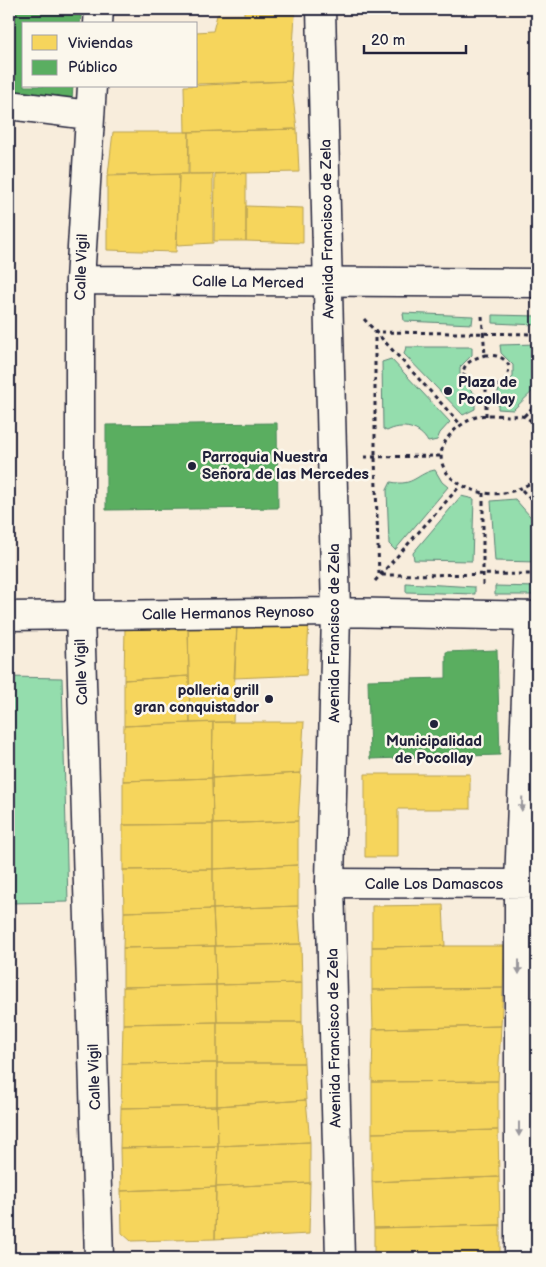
<svg xmlns="http://www.w3.org/2000/svg" width="546" height="1267" viewBox="0 0 546 1267" font-family="'Balsamiq Sans',sans-serif">
<rect width="100%" height="100%" fill="#f8eddc"/>
<filter id="ink" filterUnits="userSpaceOnUse"><feTurbulence type="fractalNoise" baseFrequency=".02" numOctaves="2"/><feDisplacementMap in="SourceGraphic" scale="10" xChannelSelector="R" yChannelSelector="G"/><feConvolveMatrix kernelMatrix="1 2 1 2 8 2 1 2 1" color-interpolation-filters="sRGB"/></filter>
<g filter="url(#ink)">
<path fill="#94ddad" stroke="#5b8074" d="M 403,313 L 473,316 L 472,324 L 404,321 Z
M 493,315 L 537,316 L 537,325 L 493,323 Z
M 537,344 L 537,387 L 513,410 L 498,409 L 498,391 L 513,377 L 513,365 L 501,353 L 500,345 Z
M 406,347 L 472,347 L 472,355 L 460,367 L 460,379 L 475,394 L 475,409 L 463,415 L 404,354 Z
M 391,359 L 450,422 L 440,433 L 437,440 L 428,442 C 420,427 402,423 387,431 L 383,429 L 382,362 Z
M 435,470 L 442,482 L 448,487 L 395,550 L 389,544 L 387,490 L 391,482 C 414,487 417,473 435,470 Z
M 461,496 L 474,499 L 472,561 L 414,560 L 413,553 Z
M 515,499 L 537,524 L 537,562 L 495,561 L 491,501 Z
M 406,583 L 475,587 L 475,594 L 406,592 Z
M 495,586 L 537,587 L 537,595 L 495,595 Z
M 9,677 L 62,678 L 68,902 L 9,903 Z
M 537,938 L 537,1136 L 532,950 Z"/>
<path fill="#f6d55c" stroke="#b69f52" d="M 244,9 L 296,9 L 295,14 L 244,15 Z
M 295,14 L 291,81 L 196,84 L 196,32 L 213,31 L 217,15 Z
M 291,81 L 297,129 L 185,132 L 184,86 Z
M 297,129 L 299,172 L 189,174 L 189,132 Z
M 113,132 L 189,132 L 188,174 L 108,175 Z
M 246,173 L 246,241 L 214,241 L 215,174 Z
M 179,174 L 213,174 L 213,243 L 177,245 Z
M 179,174 L 176,252 L 107,250 L 107,176 Z
M 246,206 L 303,208 L 303,243 L 246,241 Z
M 309,623 L 306,675 L 234,678 L 237,625 Z
M 188,625 L 237,625 L 233,722 L 190,723 Z
M 188,625 L 189,676 L 124,680 L 125,627 Z
M 189,676 L 190,723 L 124,726 L 124,680 Z
M 213,722 L 304,722 L 301,773 L 212,778 Z
M 213,722 L 212,778 L 123,781 L 124,726 Z
M 535,765 L 537,765 L 536,808 Z
M 301,773 L 298,821 L 213,824 L 212,778 Z
M 365,774 L 470,774 L 470,809 L 398,809 L 398,857 L 365,857 Z
M 212,778 L 213,824 L 123,825 L 123,781 Z
M 298,821 L 298,865 L 213,869 L 213,824 Z
M 213,824 L 213,869 L 123,870 L 123,825 Z
M 298,865 L 298,906 L 213,909 L 213,869 Z
M 213,869 L 213,909 L 124,912 L 123,870 Z
M 443,905 L 445,946 L 372,947 L 372,906 Z
M 298,906 L 301,944 L 215,946 L 213,909 Z
M 213,909 L 215,946 L 123,948 L 124,912 Z
M 301,944 L 302,983 L 216,985 L 215,946 Z
M 215,946 L 216,985 L 123,987 L 123,948 Z
M 445,946 L 504,946 L 503,988 L 372,990 L 372,947 Z
M 302,983 L 302,1022 L 217,1022 L 216,985 Z
M 216,985 L 217,1022 L 123,1024 L 123,987 Z
M 503,988 L 501,1026 L 373,1029 L 372,990 Z
M 217,1022 L 302,1022 L 304,1063 L 217,1063 Z
M 217,1022 L 217,1063 L 122,1064 L 123,1024 Z
M 501,1026 L 498,1081 L 372,1082 L 373,1029 Z
M 217,1063 L 217,1106 L 121,1108 L 122,1064 Z
M 217,1063 L 304,1063 L 306,1100 L 217,1106 Z
M 498,1081 L 498,1130 L 372,1133 L 372,1082 Z
M 306,1100 L 310,1142 L 218,1146 L 217,1106 Z
M 217,1106 L 218,1146 L 120,1148 L 121,1108 Z
M 498,1130 L 499,1177 L 372,1182 L 372,1133 Z
M 310,1142 L 310,1183 L 216,1187 L 218,1146 Z
M 218,1146 L 216,1187 L 121,1191 L 120,1148 Z
M 499,1177 L 500,1225 L 374,1228 L 372,1182 Z
M 310,1183 L 309,1234 L 215,1239 L 216,1187 Z
M 216,1187 L 215,1239 L 131,1241 L 122,1233 L 121,1191 Z
M 500,1225 L 500,1258 L 374,1258 L 374,1228 Z"/>
<path fill="#5aae61" stroke="#498456" d="M 9,9 L 82,9 L 80,24 L 24,24 L 24,86 L 73,86 L 72,100 L 9,90 Z
M 277,423 L 278,508 L 106,510 L 106,425 Z
M 497,650 L 500,755 L 370,759 L 368,680 L 446,678 L 446,652 Z"/>
<g fill="none" stroke-linecap="round" stroke-linejoin="round">
<defs>
<path id="street" d="M 98,24 L 99,9
M 92,86 L 80,280 L 80,614 L 99,1258
M 9,105 L 89,115
M 80,280 L 537,283
M 330,883 L 536,884
M 519,1258 L 519,884 L 529,616"/>
<path id="secondary" d="M 321,9 L 336,612 L 330,883 L 340,1258
M 9,616 L 336,612 L 537,616"/>
</defs>
<use href="#street" stroke="#22223b" stroke-width="31"/>
<use href="#secondary" stroke="#22223b" stroke-width="31"/>
<path stroke="#22223b" stroke-width="3" stroke-dasharray="4 4" stroke-linecap="butt" d="M 482,316 L 485,355
M 364,319 L 462,426
M 537,334 L 375,332 L 375,458 L 379,575 L 537,574
M 485,355 C 495,355 504,356 509,366 C 507,413 426,372 485,355 Z
M 486,388 L 486,416
M 524,416 L 537,403
M 537,427 C 534,424 530,419 525,417 C 520,415 512,416 507,416 C 497,415 485,414 476,417 C 431,436 428,476 476,491 C 499,498 519,491 537,479
M 364,457 L 440,456
M 522,490 L 537,506
M 483,493 L 483,585
M 375,581 L 460,486"/>
<use href="#street" stroke="#fbf7ec" stroke-width="28"/>
<use href="#secondary" stroke="#fbf7ec" stroke-width="28"/>
</g>
<defs><path id="oneway-solid" d="M-6-.8H1V-3.2L6.5 0L1 3.2V.8H-6Z" transform="scale(1.25)"/></defs>
<g fill="#99979c">
<use href="#oneway-solid" transform="translate(522 804) rotate(92)"/>
<use href="#oneway-solid" transform="translate(519 967) rotate(90)"/>
<use href="#oneway-solid" transform="translate(519 1129) rotate(90)"/>
</g>
</g>
<g fill="#22223b" stroke="#fbf7ec" stroke-width="2">
<circle cx="448" cy="391" r="5"/>
<circle cx="192" cy="466" r="5"/>
<circle cx="269" cy="699" r="5"/>
<circle cx="434" cy="724" r="5"/>
</g>
<g text-anchor="middle" stroke-width="5" stroke-linejoin="round" paint-order="stroke">
<g font-size="15" fill="#22223b" stroke="#fbf7ec">
<text transform="translate(327 229) rotate(-91)" y="5">Avenida Francisco de Zela</text>
<text transform="translate(81 267) rotate(-88)" y="5">Calle Vigil</text>
<text transform="translate(248 282) rotate(1)" y="5">Calle La Merced</text>
<text transform="translate(228 613) rotate(-1)" y="5">Calle Hermanos Reynoso</text>
<text transform="translate(334 633) rotate(-90)" y="5">Avenida Francisco de Zela</text>
<text transform="translate(81 672) rotate(-92)" y="5">Calle Vigil</text>
<text x="434" y="889">Calle Los Damascos</text>
<text transform="translate(334 1038) rotate(-91)" y="5">Avenida Francisco de Zela</text>
<text transform="translate(94 1077) rotate(-92)" y="5">Calle Vigil</text>
</g>
<g font-size="15" font-weight="bold" fill="#22223b" stroke="#fbf7ec" text-anchor="start">
<text x="458" y="387">Plaza de<tspan x="458" dy="17">Pocollay</tspan></text>
<text x="202" y="462">Parroquia Nuestra<tspan x="202" dy="17">Señora de las Mercedes</tspan></text>
<text x="259" y="695" text-anchor="end">polleria grill<tspan x="259" dy="17">gran conquistador</tspan></text>
<text x="434" y="746" text-anchor="middle">Municipalidad<tspan x="434" dy="17">de Pocollay</tspan></text>
</g>
</g>
<rect width="546" height="1267" fill="none" stroke="#fbf7ec" stroke-width="30"/>
<rect x="15" y="15" width="516" height="1237" fill="none" stroke="#22223b" stroke-width="2" filter="url(#ink)"/>
<rect x="22" y="22" width="175" height="65" fill="#fbf7ec" stroke="#a4a2a5"/>
<rect x="32" y="35" width="25" height="15" fill="#f6d55c" stroke="#a4a2a5"/>
<text x="68" y="48" font-size="15" fill="#22223b">Viviendas</text>
<rect x="32" y="60" width="25" height="15" fill="#5aae61" stroke="#a4a2a5"/>
<text x="68" y="72" font-size="15" fill="#22223b">Público</text>
<path d="M364 45v8h102v-8" fill="none" stroke="#22223b" stroke-width="2.5"/>
<text x="371" y="45" font-size="15" fill="#22223b" stroke="#fbf7ec" stroke-width="4" paint-order="stroke">20 m</text>
</svg>
